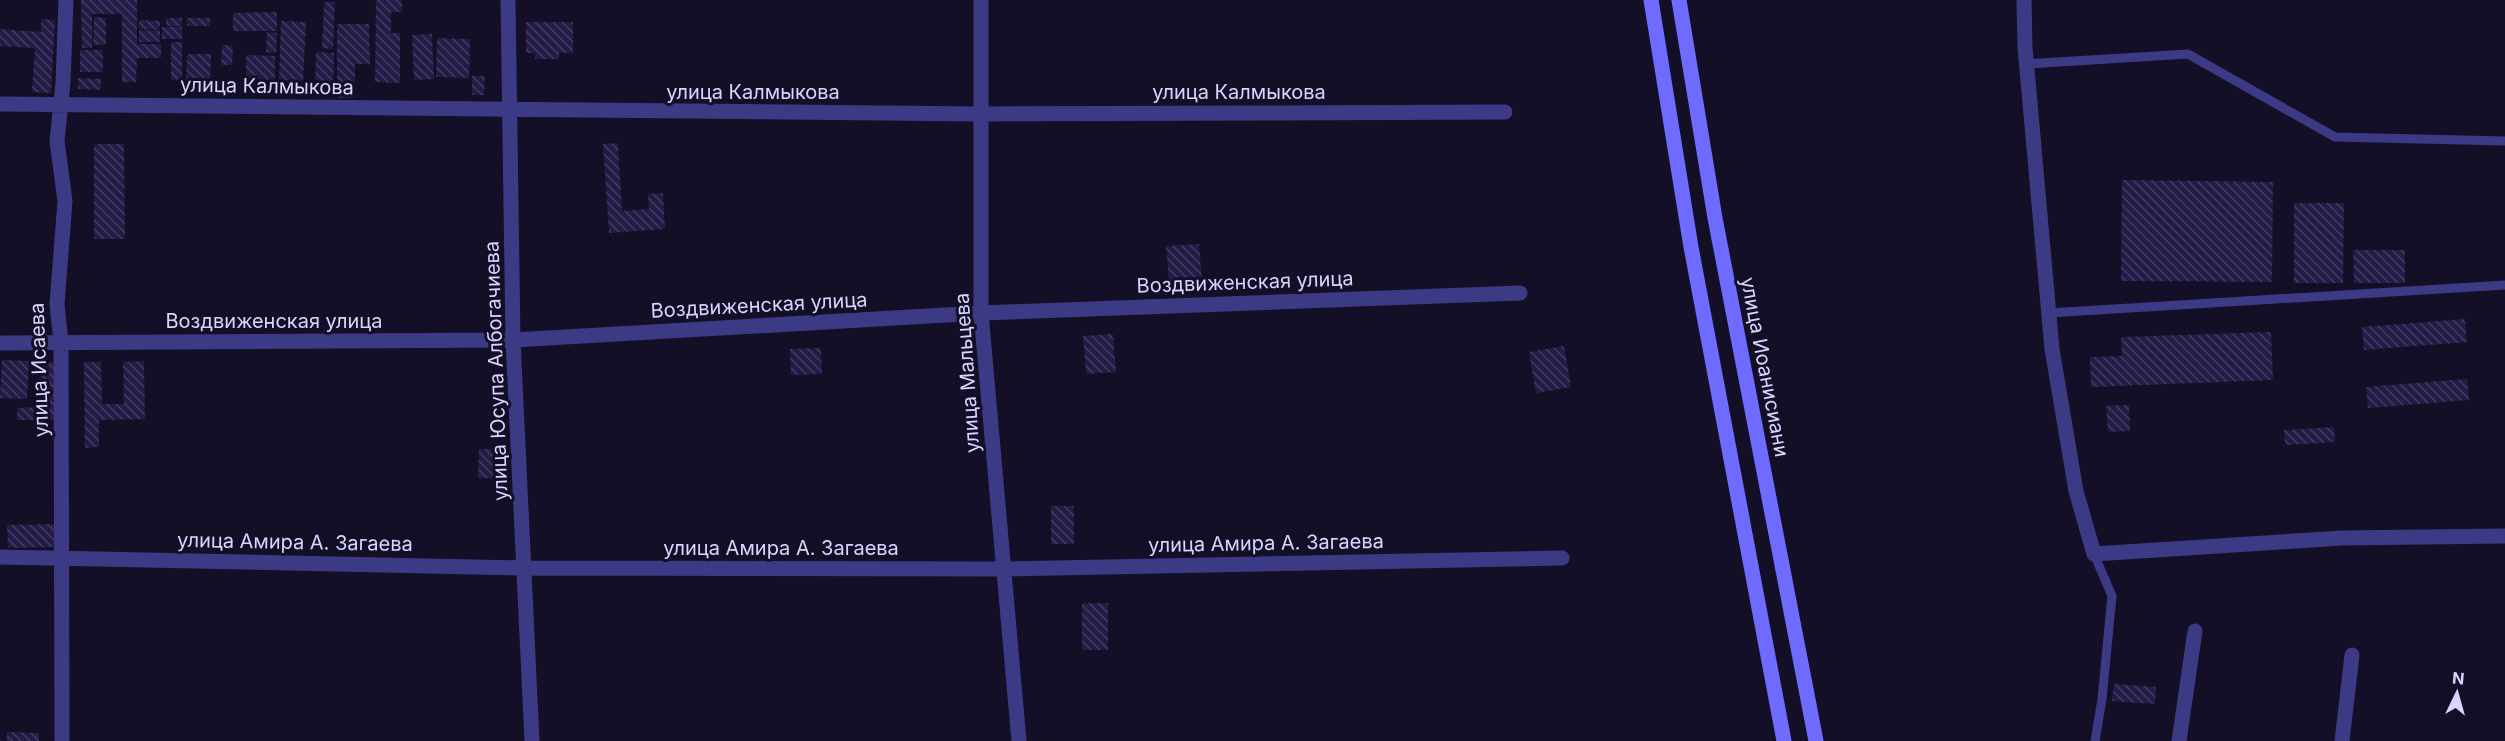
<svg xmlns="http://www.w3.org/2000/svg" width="2505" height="741" viewBox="0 0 2505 741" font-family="Inter,sans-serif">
<defs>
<pattern id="building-back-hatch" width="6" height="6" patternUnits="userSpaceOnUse" patternTransform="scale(1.5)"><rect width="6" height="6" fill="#241b47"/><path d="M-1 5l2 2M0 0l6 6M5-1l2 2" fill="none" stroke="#433b63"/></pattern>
</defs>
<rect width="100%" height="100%" fill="#130f26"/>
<path fill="url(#building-back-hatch)" d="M 81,0 L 137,0 L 137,44 L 161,44 L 161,58 L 137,58 L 136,82 L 122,82 L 122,14 L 92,14 L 92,48 L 82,48 Z
M 376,0 L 402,0 L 402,12 L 391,12 L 391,33 L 400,33 L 400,83 L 375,82 Z
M 324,2 L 335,2 L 333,49 L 322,48 Z
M 277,12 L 277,31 L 233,31 L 233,13 Z
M 94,17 L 106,18 L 106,45 L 93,45 Z
M 166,18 L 182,18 L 182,26 L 166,26 Z
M 187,18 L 210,18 L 210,26 L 187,26 Z
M 41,19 L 55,20 L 51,93 L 32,92 L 35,48 L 0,46 L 0,29 L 41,32 Z
M 140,20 L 160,21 L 160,25 L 159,30 L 141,29 L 138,27 Z
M 281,21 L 306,22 L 303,82 L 279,80 Z
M 526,22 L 573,22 L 573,53 L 559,53 L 559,59 L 535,59 L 535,53 L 526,53 Z
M 337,24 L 369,24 L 370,64 L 355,64 L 355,98 L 337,98 Z
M 162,27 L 182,27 L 182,39 L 162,39 Z
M 139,30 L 160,31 L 160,42 L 139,42 Z
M 267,32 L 277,33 L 276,53 L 266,52 Z
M 432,34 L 434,79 L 414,80 L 412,35 Z
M 437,38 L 470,39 L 469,78 L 436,77 Z
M 171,42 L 182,42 L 182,80 L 171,80 Z
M 222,45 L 233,46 L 232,65 L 221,65 Z
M 80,50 L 103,50 L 103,72 L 80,72 Z
M 316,52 L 334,53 L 333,91 L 315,90 Z
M 187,54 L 211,54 L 210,81 L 186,80 Z
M 246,55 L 275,56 L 275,82 L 246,81 Z
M 472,76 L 485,76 L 484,95 L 472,95 Z
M 78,78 L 101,79 L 101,90 L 78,89 Z
M 618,143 L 622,211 L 649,209 L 648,194 L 663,193 L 665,229 L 609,233 L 603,144 Z
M 94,144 L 124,144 L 125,239 L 94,239 Z
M 2122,180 L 2273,182 L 2272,282 L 2121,281 Z
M 2294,203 L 2344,203 L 2343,283 L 2294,283 Z
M 1199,244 L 1202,281 L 1192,281 L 1192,289 L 1170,291 L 1166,246 Z
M 2353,250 L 2405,250 L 2405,283 L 2354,283 Z
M 2465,319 L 2467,342 L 2364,350 L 2362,327 Z
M 2271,332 L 2273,380 L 2091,387 L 2090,357 L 2122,356 L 2121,337 Z
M 1113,334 L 1116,372 L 1086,374 L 1083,336 Z
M 1564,346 L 1571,387 L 1536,393 L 1529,352 Z
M 821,348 L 822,374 L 791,375 L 790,349 Z
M 2,360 L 29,361 L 27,399 L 0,398 Z
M 144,361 L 145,419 L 99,420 L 99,447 L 85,448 L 84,362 L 101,362 L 102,404 L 124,404 L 123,362 Z
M 41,362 L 54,362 L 55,420 L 17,420 L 17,408 L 41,407 Z
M 2467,379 L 2469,400 L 2368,408 L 2366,387 Z
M 2129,405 L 2130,431 L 2108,432 L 2106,406 Z
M 2334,427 L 2335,442 L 2285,445 L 2284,430 Z
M 479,449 L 509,449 L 508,479 L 478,478 Z
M 1051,506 L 1074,506 L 1074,544 L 1051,544 Z
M 55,524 L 55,547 L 8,548 L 7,525 Z
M 1082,603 L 1108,603 L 1108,650 L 1082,650 Z
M 2114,684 L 2156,687 L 2155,704 L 2112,701 Z
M 7,732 L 39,733 L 39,741 L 7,741 Z"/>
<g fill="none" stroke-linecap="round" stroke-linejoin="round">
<path stroke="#3d3a85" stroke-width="9" d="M 2026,64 L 2188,54 L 2335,137 L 2505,141
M 2049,313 L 2505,285
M 2094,554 L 2112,596 L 2102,699 L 2095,741"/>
<path stroke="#3d3a85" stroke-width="15" d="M 508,0 L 513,340 L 532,741
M 981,0 L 981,313 L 1019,741
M 2024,0 L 2025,47 L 2052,349 L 2076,491 L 2094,554 L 2342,538 L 2505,536
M 0,104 L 980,114 L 1505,112
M 0,343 L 513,340 L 981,313 L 1520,293
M 0,557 L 526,568 L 1004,569 L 1562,558
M 62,741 L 61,343 L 57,304 L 65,201 L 57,141 L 63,83 L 66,0
M 2179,741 L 2195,631
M 2342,741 L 2352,655"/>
<path stroke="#6f6bff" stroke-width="15" d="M 1651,0 L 1691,247 L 1784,741
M 1679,0 L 1715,218 L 1816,741"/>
</g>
<g text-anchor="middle" stroke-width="6" stroke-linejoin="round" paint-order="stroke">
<g font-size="20" fill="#d9d4ff" stroke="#130f26">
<text transform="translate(267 86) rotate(1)" y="7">улица Калмыкова</text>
<text x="753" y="99">улица Калмыкова</text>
<text x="1239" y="99">улица Калмыкова</text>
<text transform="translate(1245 282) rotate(-2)" y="7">Воздвиженская улица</text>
<text transform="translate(759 305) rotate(-3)" y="7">Воздвиженская улица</text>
<text x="274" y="328">Воздвиженская улица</text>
<text transform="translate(1765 367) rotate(79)" y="7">улица Иоанисиани</text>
<text transform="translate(39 370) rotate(-92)" y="7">улица Исаева</text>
<text transform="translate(496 371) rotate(-92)" y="7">улица Юсупа Албогачиева</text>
<text transform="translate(967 373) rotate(-94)" y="7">улица Мальцева</text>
<text transform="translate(295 542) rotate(1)" y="7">улица Амира А. Загаева</text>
<text transform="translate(1266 543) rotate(-1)" y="7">улица Амира А. Загаева</text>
<text x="781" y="555">улица Амира А. Загаева</text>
</g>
</g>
<g transform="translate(2457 693) rotate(5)" stroke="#130f26" stroke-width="4.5" paint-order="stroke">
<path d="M0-4.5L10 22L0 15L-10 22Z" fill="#d9d4ff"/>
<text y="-9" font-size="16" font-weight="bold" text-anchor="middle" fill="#d9d4ff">N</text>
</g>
</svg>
